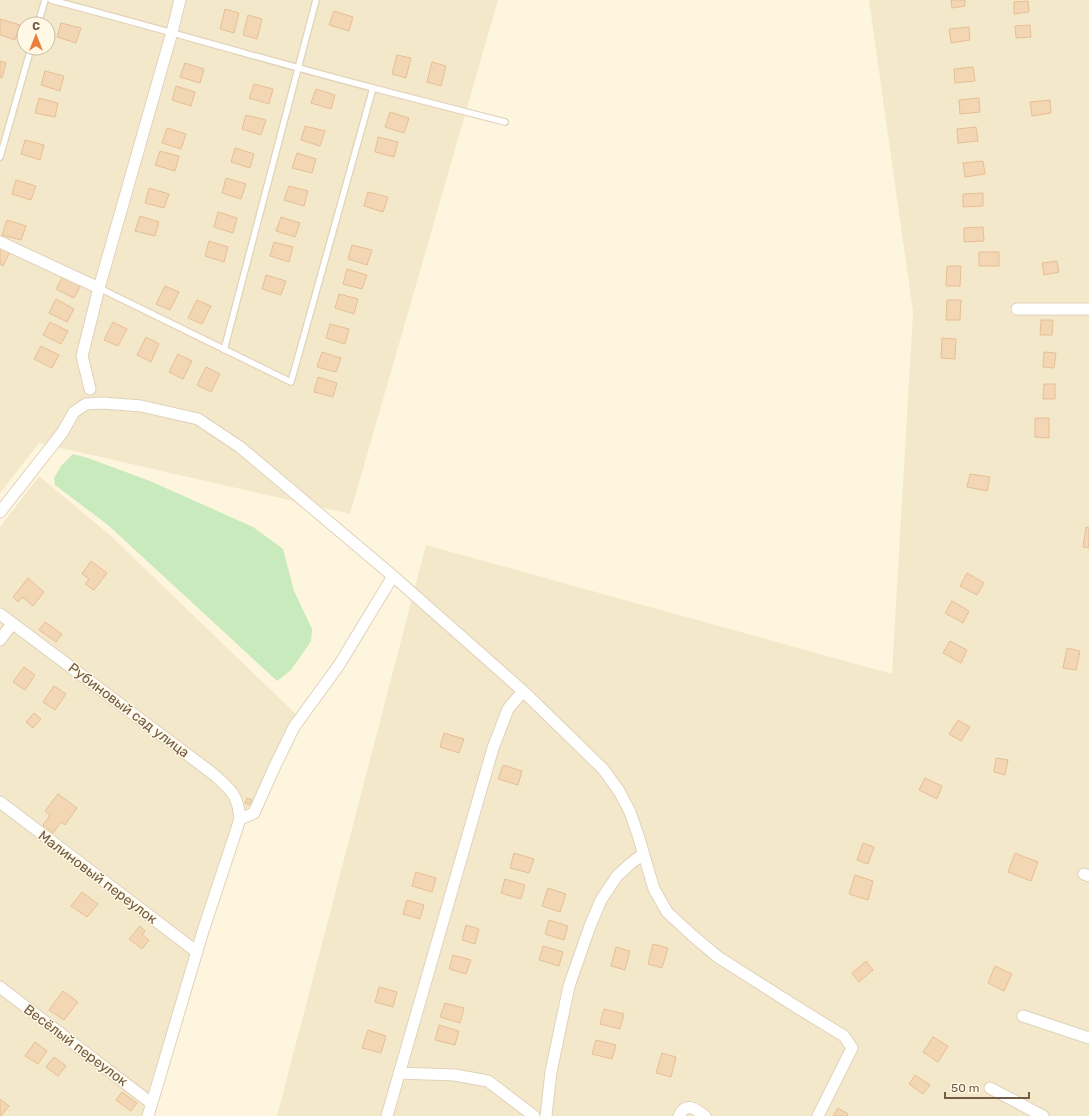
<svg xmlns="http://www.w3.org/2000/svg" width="1089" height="1116" viewBox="0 0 1089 1116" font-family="Rubik,sans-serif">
<rect width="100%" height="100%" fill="#fdf5dd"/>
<path fill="#f4e8cb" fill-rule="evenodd" d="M 0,0 L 498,0 L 350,514 L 39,443 L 0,493 ZM 24,24 L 48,24 L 48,48 L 24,48 Z
M 869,0 L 1089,0 L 1089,1116 L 277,1116 L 426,545 L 892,674 L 913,312 Z
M 39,476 L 111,536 L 300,718 L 256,809 L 240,819 L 148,1116 L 0,1116 L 0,527 Z"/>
<path fill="#c8eabc" d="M 73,454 L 88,458 L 150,481 L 253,527 L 283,549 L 294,591 L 312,629 L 311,641 L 305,650 L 291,670 L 277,681 L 108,525 L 55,485 L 54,478 L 61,466 Z"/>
<path fill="#f3d6b4" stroke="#e6bf94" d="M 951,0 L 965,0 L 965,6 L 952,8 Z
M 1028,1 L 1029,12 L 1014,14 L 1014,2 Z
M 225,9 L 239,13 L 234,33 L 220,29 Z
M 334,11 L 353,17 L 349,31 L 329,25 Z
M 248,15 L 262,19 L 257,39 L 243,35 Z
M 0,19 L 20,25 L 15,40 L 0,35 Z
M 61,23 L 81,28 L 76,43 L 57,37 Z
M 1030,25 L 1031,37 L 1016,38 L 1015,26 Z
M 969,27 L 970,40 L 951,43 L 949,29 Z
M 397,55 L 411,58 L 406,78 L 392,74 Z
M 0,61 L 6,63 L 2,78 L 0,77 Z
M 432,62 L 446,66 L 441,86 L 427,82 Z
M 185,63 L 204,69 L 200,83 L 180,77 Z
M 973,67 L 975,81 L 955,83 L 954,69 Z
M 45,71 L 64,76 L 60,91 L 41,85 Z
M 254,84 L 273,89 L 269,104 L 249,98 Z
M 176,86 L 195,92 L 191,106 L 172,100 Z
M 316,89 L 335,95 L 331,109 L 311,103 Z
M 39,98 L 58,103 L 55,117 L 35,113 Z
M 979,98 L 980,112 L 960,114 L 959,100 Z
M 1050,100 L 1051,113 L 1032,116 L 1030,102 Z
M 390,112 L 409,118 L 404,133 L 385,127 Z
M 246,115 L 266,120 L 261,135 L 242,129 Z
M 305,126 L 325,131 L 320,146 L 301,140 Z
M 976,127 L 978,141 L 958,143 L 957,129 Z
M 167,128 L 186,134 L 181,149 L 162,143 Z
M 378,137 L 398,142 L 394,157 L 375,152 Z
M 25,140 L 44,145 L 40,160 L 21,154 Z
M 235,148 L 254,154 L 250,168 L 231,162 Z
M 160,151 L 179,156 L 175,171 L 155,165 Z
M 297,153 L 316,159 L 312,173 L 292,168 Z
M 983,161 L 985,174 L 965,177 L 963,163 Z
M 226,178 L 246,184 L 241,199 L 222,193 Z
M 16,180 L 36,186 L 31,200 L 12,194 Z
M 289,186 L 308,191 L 304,206 L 284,200 Z
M 149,188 L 169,194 L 164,208 L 145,203 Z
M 368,192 L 388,197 L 383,212 L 364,206 Z
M 983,193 L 983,206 L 963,207 L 963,194 Z
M 218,212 L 237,218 L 233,233 L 214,227 Z
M 140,216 L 159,222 L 155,236 L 135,231 Z
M 281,217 L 300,223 L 295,237 L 276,231 Z
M 7,220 L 26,226 L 21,240 L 2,235 Z
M 983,227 L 984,241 L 964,242 L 964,228 Z
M 209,241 L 228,247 L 224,262 L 205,256 Z
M 274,242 L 293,247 L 289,262 L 270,256 Z
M 352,245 L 372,250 L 367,265 L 348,259 Z
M 0,248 L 10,252 L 3,266 L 0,264 Z
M 979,252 L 999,252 L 999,266 L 979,266 Z
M 1057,261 L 1059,272 L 1044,275 L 1042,263 Z
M 947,266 L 961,266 L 960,286 L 946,286 Z
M 347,269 L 367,275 L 362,289 L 343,284 Z
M 266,275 L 286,281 L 281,295 L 262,289 Z
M 63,276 L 81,285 L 74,298 L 56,289 Z
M 165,286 L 179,292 L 170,310 L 156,304 Z
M 339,294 L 358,299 L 354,314 L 335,308 Z
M 56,299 L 74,309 L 67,322 L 49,313 Z
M 197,300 L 211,306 L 202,324 L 188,318 Z
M 947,300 L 961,300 L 960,320 L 946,320 Z
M 1041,320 L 1053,320 L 1052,335 L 1040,335 Z
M 50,322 L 68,331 L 61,344 L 43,335 Z
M 113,322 L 127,329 L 118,346 L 104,340 Z
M 330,324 L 349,329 L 345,344 L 326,338 Z
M 146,337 L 159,344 L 151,362 L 137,355 Z
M 942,338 L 956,339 L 955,359 L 941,358 Z
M 41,346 L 59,355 L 52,368 L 34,359 Z
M 322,352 L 341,358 L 336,372 L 317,367 Z
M 1044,352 L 1056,353 L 1054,368 L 1043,367 Z
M 178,354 L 192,361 L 183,379 L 169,372 Z
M 206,367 L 220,374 L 211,392 L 197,385 Z
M 318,377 L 337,383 L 333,397 L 314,392 Z
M 1044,384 L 1055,384 L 1055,399 L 1043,399 Z
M 1035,418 L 1049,418 L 1049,438 L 1035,437 Z
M 970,474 L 990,477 L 987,491 L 967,487 Z
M 1086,527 L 1089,528 L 1089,548 L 1083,547 Z
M 91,561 L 107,573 L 94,590 L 85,584 L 89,579 L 82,574 Z
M 967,573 L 984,583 L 977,595 L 960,586 Z
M 28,578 L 44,592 L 33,606 L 22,597 L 18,602 L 13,597 Z
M 952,601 L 969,611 L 963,623 L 945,613 Z
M 45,622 L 62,634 L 56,642 L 39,630 Z
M 950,641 L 967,650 L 961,663 L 943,653 Z
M 1067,648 L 1080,651 L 1076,670 L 1063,668 Z
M 24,667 L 35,675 L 25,690 L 13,682 Z
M 54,686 L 66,694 L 55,710 L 43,702 Z
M 34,713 L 41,719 L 33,728 L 26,722 Z
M 958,720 L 970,727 L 961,741 L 949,734 Z
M 444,733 L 464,739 L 459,753 L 440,747 Z
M 996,758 L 1008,760 L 1005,775 L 994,772 Z
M 503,765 L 522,771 L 518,785 L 498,779 Z
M 925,778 L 942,786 L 937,799 L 919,790 Z
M 58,794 L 77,808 L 65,825 L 61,822 L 53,833 L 43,825 L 50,815 L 45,811 Z
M 247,798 L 252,800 L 249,805 L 245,803 Z
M 863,843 L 874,847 L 868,864 L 857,860 Z
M 514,853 L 534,859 L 529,873 L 510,868 Z
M 1015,853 L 1038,862 L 1031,881 L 1008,872 Z
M 416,872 L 436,878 L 432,892 L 412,886 Z
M 855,875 L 873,881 L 868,900 L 849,894 Z
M 505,879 L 525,885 L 521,899 L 501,893 Z
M 548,888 L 566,894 L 560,912 L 542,906 Z
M 82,892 L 98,904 L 87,917 L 71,906 Z
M 407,900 L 424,905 L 420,919 L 403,914 Z
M 549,920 L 568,926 L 564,940 L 545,934 Z
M 466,925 L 479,929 L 475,944 L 462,940 Z
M 140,926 L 145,931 L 142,935 L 149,940 L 142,949 L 129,939 Z
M 653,944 L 668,948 L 662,968 L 648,964 Z
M 543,946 L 563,952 L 559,966 L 539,960 Z
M 616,947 L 630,951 L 625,970 L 611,966 Z
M 453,955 L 471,960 L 466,974 L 449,969 Z
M 866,961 L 873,970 L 859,982 L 852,973 Z
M 995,966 L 1012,974 L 1004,991 L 988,983 Z
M 379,987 L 397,992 L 393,1007 L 375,1002 Z
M 63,991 L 78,1002 L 64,1020 L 49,1010 Z
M 445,1003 L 464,1008 L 460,1023 L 440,1017 Z
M 604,1009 L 624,1014 L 620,1029 L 600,1024 Z
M 439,1025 L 459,1031 L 455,1045 L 435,1040 Z
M 368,1030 L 386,1036 L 381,1053 L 362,1048 Z
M 933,1037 L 948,1046 L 938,1062 L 923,1052 Z
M 596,1040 L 616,1045 L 612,1059 L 592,1054 Z
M 35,1042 L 47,1051 L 38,1064 L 25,1056 Z
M 662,1053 L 676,1057 L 671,1077 L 656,1073 Z
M 54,1057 L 66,1066 L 58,1076 L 46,1067 Z
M 915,1075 L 930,1085 L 923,1094 L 909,1084 Z
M 122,1092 L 137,1103 L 131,1111 L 116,1100 Z
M 0,1099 L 9,1106 L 1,1116 L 0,1116 Z
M 838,1108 L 848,1114 L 847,1116 L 833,1116 Z"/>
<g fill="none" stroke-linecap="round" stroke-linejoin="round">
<defs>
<path id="service" d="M 51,0 C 159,28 265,60 373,88 L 291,382 L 99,288
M 38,24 L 45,0
M 373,88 L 505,122
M 0,157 L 31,48
M 224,350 L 316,0"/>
<path id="minor" d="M 0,242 L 99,288
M 1017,309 L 1089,309
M 90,389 L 82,356 L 99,288 L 172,32 L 180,0
M 0,512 L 62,433 L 74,412 L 86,404 L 103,403 L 141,406 L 198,419 L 240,447 L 393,576 L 523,691 L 603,769 L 619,791 L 630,812 L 638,835 L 654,889 L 667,912 L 693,936 L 718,957 L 803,1011 L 844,1036 L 852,1048 L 818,1116
M 0,614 L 212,773 C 230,789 238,794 240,819 L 203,931 L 148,1116
M 0,640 L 12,624
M 0,802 L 197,952
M 240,819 L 254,813 L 274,768 L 294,727 L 339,665 L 393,576
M 1084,874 L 1089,876
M 0,987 L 151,1103
M 1023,1016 L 1089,1038
M 399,1073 L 455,1075 L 488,1081 L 534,1116
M 990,1088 L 1043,1116
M 387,1116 L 493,748 L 508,709 L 523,691
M 546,1116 L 551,1072 L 569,986 L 590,926 L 601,900 L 617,876 L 630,864 L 643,854
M 679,1116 C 686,1101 695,1109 705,1116"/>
</defs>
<use href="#service" stroke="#e0d2b9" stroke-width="8"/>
<use href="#minor" stroke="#e0d2b9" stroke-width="13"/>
<use href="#service" stroke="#fff" stroke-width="5.5"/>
<use href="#minor" stroke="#fff" stroke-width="11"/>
</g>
<g text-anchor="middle" stroke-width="3" stroke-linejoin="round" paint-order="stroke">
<g font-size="14" fill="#725c45" stroke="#fff8e4">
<text transform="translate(129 710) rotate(37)" y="5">Рубиновый сад улица</text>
<text transform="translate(98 877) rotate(37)" y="5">Малиновый переулок</text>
<text transform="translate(76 1045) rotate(37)" y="5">Весёлый переулок</text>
</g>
</g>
<g transform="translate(36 36)"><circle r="19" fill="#fff8e4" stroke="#c7baa4"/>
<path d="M0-3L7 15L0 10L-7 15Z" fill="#ec7e3d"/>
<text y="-6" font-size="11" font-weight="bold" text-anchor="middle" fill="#725c45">С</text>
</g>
<path d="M945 1092v6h84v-6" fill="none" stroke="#725c45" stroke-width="2"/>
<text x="951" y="1092" font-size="12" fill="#725c45" stroke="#fff8e4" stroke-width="3" paint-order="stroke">50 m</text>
</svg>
